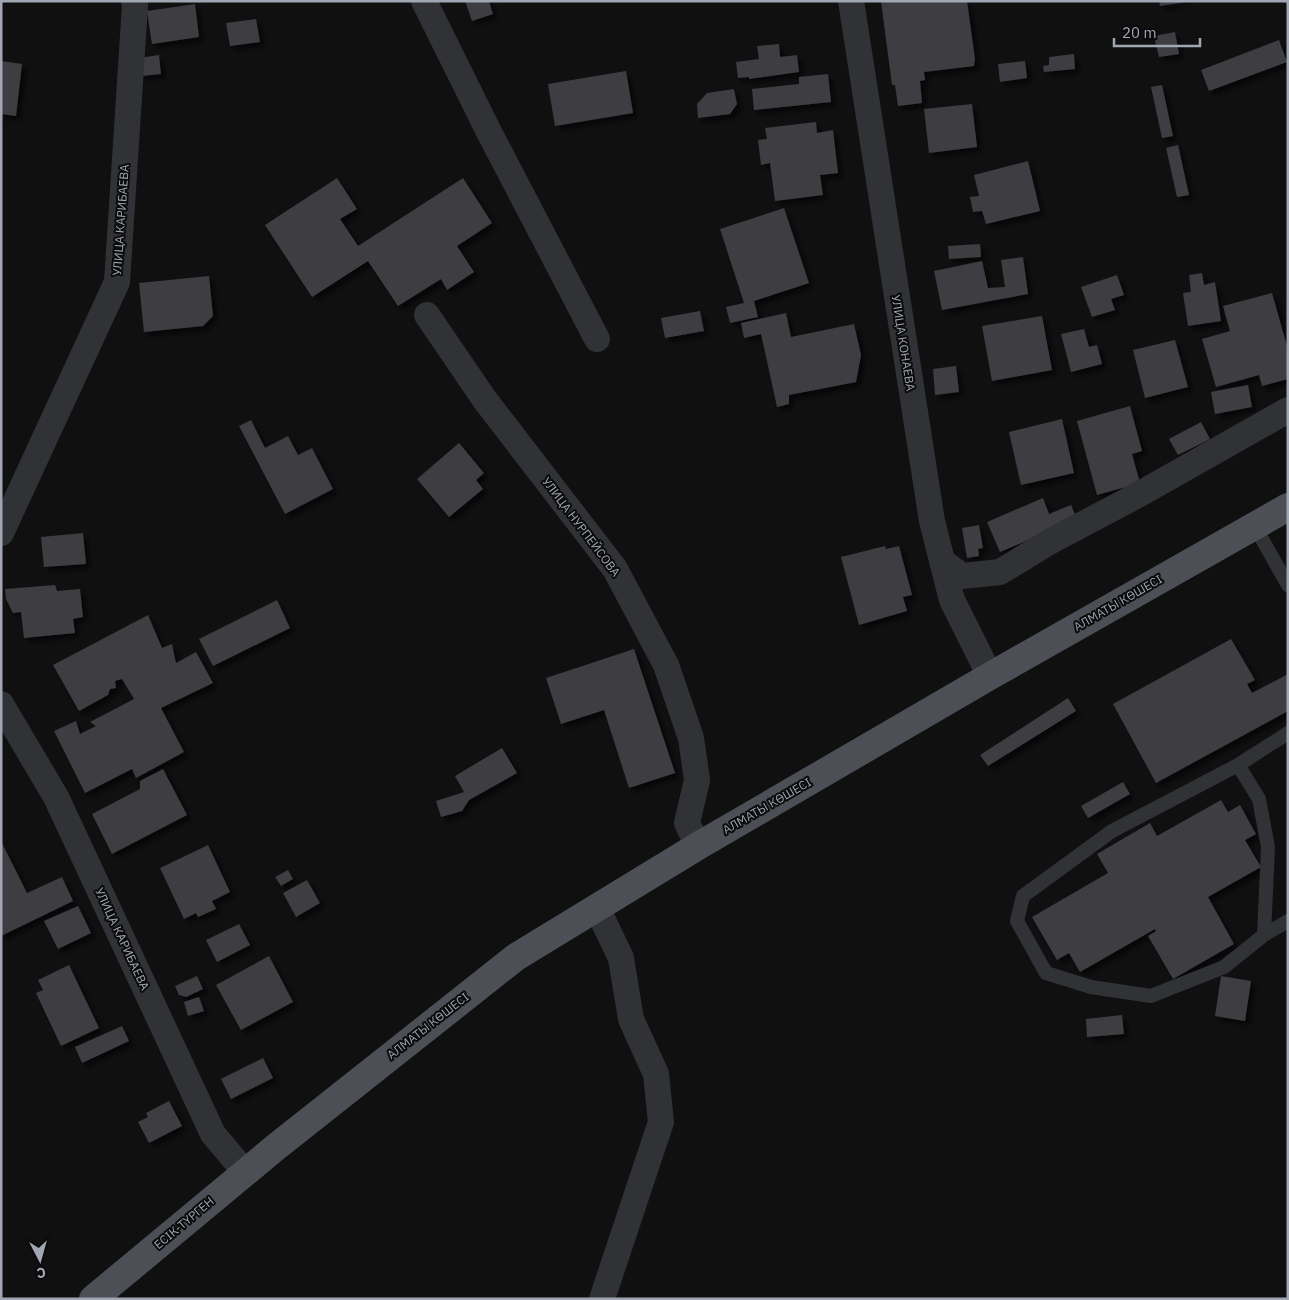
<svg xmlns="http://www.w3.org/2000/svg" width="1289" height="1300" viewBox="0 0 1289 1300" font-family="'IBM Plex Sans',sans-serif">
<defs>
<filter id="shadow"><feDropShadow dx="4.5" dy="4.5" stdDeviation="2.5" flood-color="#0009"/></filter>
</defs>
<rect width="100%" height="100%" fill="#101011"/>
<path fill="#3c3d42" filter="url(#shadow)" d="M 465,1 L 489,1 L 493,14 L 472,21 Z
M 881,1 L 967,1 L 975,59 L 974,66 L 924,72 L 925,80 L 920,81 L 922,103 L 898,106 L 895,85 L 892,85 Z
M 1159,1 L 1187,1 L 1187,2 L 1160,6 Z
M 195,4 L 199,37 L 152,44 L 147,11 Z
M 256,19 L 260,42 L 230,46 L 226,23 Z
M 1175,32 L 1179,54 L 1159,57 L 1154,36 Z
M 1279,40 L 1287,62 L 1209,91 L 1201,70 Z
M 779,44 L 780,57 L 797,55 L 799,72 L 749,79 L 749,77 L 738,78 L 736,62 L 759,59 L 757,46 Z
M 1074,54 L 1075,69 L 1044,72 L 1043,66 L 1049,65 L 1049,57 Z
M 159,55 L 161,74 L 141,76 L 139,58 Z
M 1,61 L 22,64 L 16,116 L 1,114 Z
M 1025,61 L 1027,78 L 1000,82 L 998,64 Z
M 626,71 L 633,113 L 555,126 L 548,84 Z
M 828,74 L 831,102 L 754,110 L 752,89 L 799,84 L 799,77 Z
M 1162,85 L 1173,136 L 1162,138 L 1151,87 Z
M 734,89 L 737,104 L 730,114 L 698,118 L 697,104 L 707,93 Z
M 972,104 L 977,147 L 929,153 L 924,109 Z
M 816,122 L 817,133 L 833,130 L 838,173 L 820,175 L 823,195 L 775,201 L 770,163 L 761,165 L 758,140 L 767,139 L 765,128 Z
M 1178,145 L 1189,195 L 1177,197 L 1166,148 Z
M 1028,161 L 1040,211 L 986,224 L 982,211 L 973,212 L 970,197 L 979,196 L 974,175 Z
M 337,178 L 357,209 L 340,219 L 358,246 L 463,178 L 492,223 L 457,246 L 474,272 L 447,290 L 441,279 L 398,306 L 368,261 L 312,297 L 265,225 Z
M 784,208 L 809,283 L 754,301 L 758,317 L 730,323 L 726,307 L 744,303 L 720,229 Z
M 980,244 L 981,257 L 949,259 L 948,246 Z
M 1023,257 L 1028,294 L 942,310 L 934,271 L 982,261 L 988,288 L 1005,287 L 1001,260 Z
M 1202,273 L 1204,285 L 1215,282 L 1221,321 L 1188,326 L 1183,293 L 1191,292 L 1189,275 Z
M 1117,275 L 1124,295 L 1111,299 L 1115,310 L 1092,317 L 1081,287 Z
M 209,276 L 213,316 L 203,326 L 144,332 L 139,283 Z
M 1272,293 L 1288,350 L 1288,379 L 1262,386 L 1259,375 L 1216,387 L 1202,339 L 1230,331 L 1223,306 Z
M 700,311 L 704,331 L 665,338 L 661,318 Z
M 786,313 L 791,337 L 854,324 L 861,355 L 856,382 L 789,395 L 789,404 L 777,407 L 761,334 L 744,338 L 741,323 Z
M 1042,316 L 1052,370 L 992,381 L 982,326 Z
M 1084,329 L 1089,347 L 1097,345 L 1102,364 L 1071,372 L 1061,334 Z
M 1175,340 L 1188,387 L 1145,398 L 1133,350 Z
M 956,366 L 959,392 L 935,395 L 933,369 Z
M 1248,385 L 1252,407 L 1215,414 L 1211,392 Z
M 1130,406 L 1142,451 L 1132,454 L 1140,483 L 1097,495 L 1077,421 Z
M 1062,419 L 1074,473 L 1021,485 L 1009,432 Z
M 251,420 L 265,448 L 288,436 L 298,455 L 312,448 L 333,489 L 285,514 L 239,426 Z
M 1201,422 L 1210,439 L 1178,455 L 1169,439 Z
M 459,443 L 484,473 L 476,480 L 483,489 L 449,517 L 417,479 Z
M 1043,498 L 1049,514 L 1071,505 L 1077,519 L 1000,552 L 987,522 Z
M 979,525 L 983,548 L 978,549 L 979,556 L 967,558 L 962,528 Z
M 83,533 L 86,564 L 44,567 L 41,537 Z
M 885,546 L 886,549 L 899,546 L 912,595 L 903,597 L 907,611 L 859,625 L 841,557 Z
M 55,585 L 57,591 L 80,589 L 83,617 L 73,619 L 75,633 L 24,638 L 21,612 L 13,613 L 6,599 L 5,589 Z
M 277,600 L 290,628 L 213,666 L 199,639 Z
M 148,615 L 162,648 L 172,644 L 176,663 L 196,652 L 213,683 L 161,708 L 184,752 L 136,778 L 132,769 L 85,793 L 54,731 L 76,721 L 80,734 L 96,726 L 90,722 L 134,699 L 122,679 L 115,681 L 116,688 L 110,689 L 108,695 L 79,711 L 53,665 Z
M 1231,639 L 1255,680 L 1247,684 L 1252,693 L 1288,674 L 1288,711 L 1156,783 L 1113,704 Z
M 634,649 L 675,773 L 629,788 L 604,710 L 561,724 L 546,678 Z
M 1068,698 L 1076,711 L 988,766 L 980,755 Z
M 502,748 L 517,773 L 469,800 L 462,811 L 441,817 L 436,801 L 464,792 L 455,776 Z
M 163,769 L 187,815 L 112,854 L 92,814 L 140,789 L 140,781 Z
M 1123,782 L 1130,794 L 1088,818 L 1081,806 Z
M 1221,800 L 1228,812 L 1240,805 L 1256,834 L 1245,840 L 1261,867 L 1208,897 L 1234,944 L 1173,979 L 1148,936 L 1156,931 L 1155,929 L 1080,972 L 1069,953 L 1057,960 L 1032,917 L 1108,873 L 1097,854 L 1150,823 L 1157,836 Z
M 1,841 L 27,893 L 62,877 L 73,901 L 1,936 Z
M 208,845 L 230,892 L 212,901 L 216,909 L 198,917 L 196,913 L 184,919 L 160,868 Z
M 288,870 L 293,879 L 281,886 L 275,877 Z
M 307,880 L 320,903 L 296,917 L 283,893 Z
M 78,906 L 91,933 L 58,949 L 44,921 Z
M 239,924 L 250,945 L 217,962 L 206,940 Z
M 269,956 L 293,1002 L 241,1030 L 216,985 Z
M 69,965 L 99,1028 L 61,1046 L 36,993 L 43,990 L 38,980 Z
M 197,976 L 203,989 L 186,997 L 179,995 L 175,986 Z
M 1221,976 L 1251,981 L 1245,1021 L 1215,1016 Z
M 199,997 L 204,1011 L 188,1016 L 184,1002 Z
M 1122,1015 L 1124,1034 L 1087,1037 L 1086,1019 Z
M 122,1026 L 129,1041 L 82,1063 L 75,1047 Z
M 263,1058 L 273,1078 L 231,1099 L 221,1079 Z
M 169,1101 L 182,1126 L 149,1143 L 138,1122 L 148,1117 L 146,1113 Z"/>
<g fill="none" stroke-linecap="round" stroke-linejoin="round">
<path stroke="#313236" stroke-width="14" d="M 1254,525 L 1288,585
M 1288,733 L 1238,765 L 1112,831 L 1023,896 L 1017,921 L 1046,973 L 1091,987 L 1151,996 L 1224,967 L 1264,935 L 1288,921
M 1238,765 L 1259,799 L 1268,847 L 1264,935"/>
<path stroke="#313236" stroke-width="26" d="M 424,1 L 489,132 L 597,339
M 851,1 L 932,521 L 952,600 L 990,676
M 427,315 L 485,400 L 615,569 L 666,665 L 691,738 L 697,780 L 687,823 L 698,846
M 1,533 L 117,282 L 135,5 L 134,1
M 943,562 L 962,576 L 1000,572 L 1051,541 L 1138,495 L 1288,410
M 1,704 L 56,797 L 213,1134 L 245,1172
M 597,908 L 621,958 L 631,1019 L 656,1074 L 661,1122 L 602,1299"/>
<path stroke="#4d4f56" stroke-width="28" d="M 93,1299 L 276,1147 L 516,957 L 698,846 L 990,676 L 1288,507"/>
</g>
<g text-anchor="middle" stroke-width="4" stroke-linejoin="round" paint-order="stroke">
<g font-size="12" fill="#a1a6b3" stroke="#0b0b0c">
<text transform="translate(121 220) rotate(-86)" y="4">УЛИЦА КАРИБАЕВА</text>
<text transform="translate(903 343) rotate(81)" y="4">УЛИЦА КОНАЕВА</text>
<text transform="translate(581 527) rotate(53)" y="4">УЛИЦА НУРПЕЙСОВА</text>
<text transform="translate(1118 603) rotate(-30)" y="4">АЛМАТЫ КӨШЕСІ</text>
<text transform="translate(767 806) rotate(-30)" y="4">АЛМАТЫ КӨШЕСІ</text>
<text transform="translate(122 939) rotate(65)" y="4">УЛИЦА КАРИБАЕВА</text>
<text transform="translate(428 1026) rotate(-38)" y="4">АЛМАТЫ КӨШЕСІ</text>
<text transform="translate(184 1223) rotate(-40)" y="4">ЕСІК-ТҮРГЕН</text>
</g>
</g>
<rect width="1289" height="1300" fill="none" stroke="#a1a6b3" stroke-width="5"/>
<g transform="translate(40 1260) rotate(174)" stroke="#0b0b0c" stroke-width="4" paint-order="stroke">
<path d="M0-4L9 19L0 12L-9 19Z" fill="#a1a6b3"/>
<text y="-8" font-size="14" font-weight="bold" text-anchor="middle" fill="#a1a6b3">С</text>
</g>
<path d="M1114 38v8h86v-8" fill="none" stroke="#a1a6b3" stroke-width="2.5"/>
<text x="1122" y="38" font-size="15" fill="#a1a6b3" stroke="#0b0b0c" stroke-width="4" paint-order="stroke">20 m</text>
</svg>
